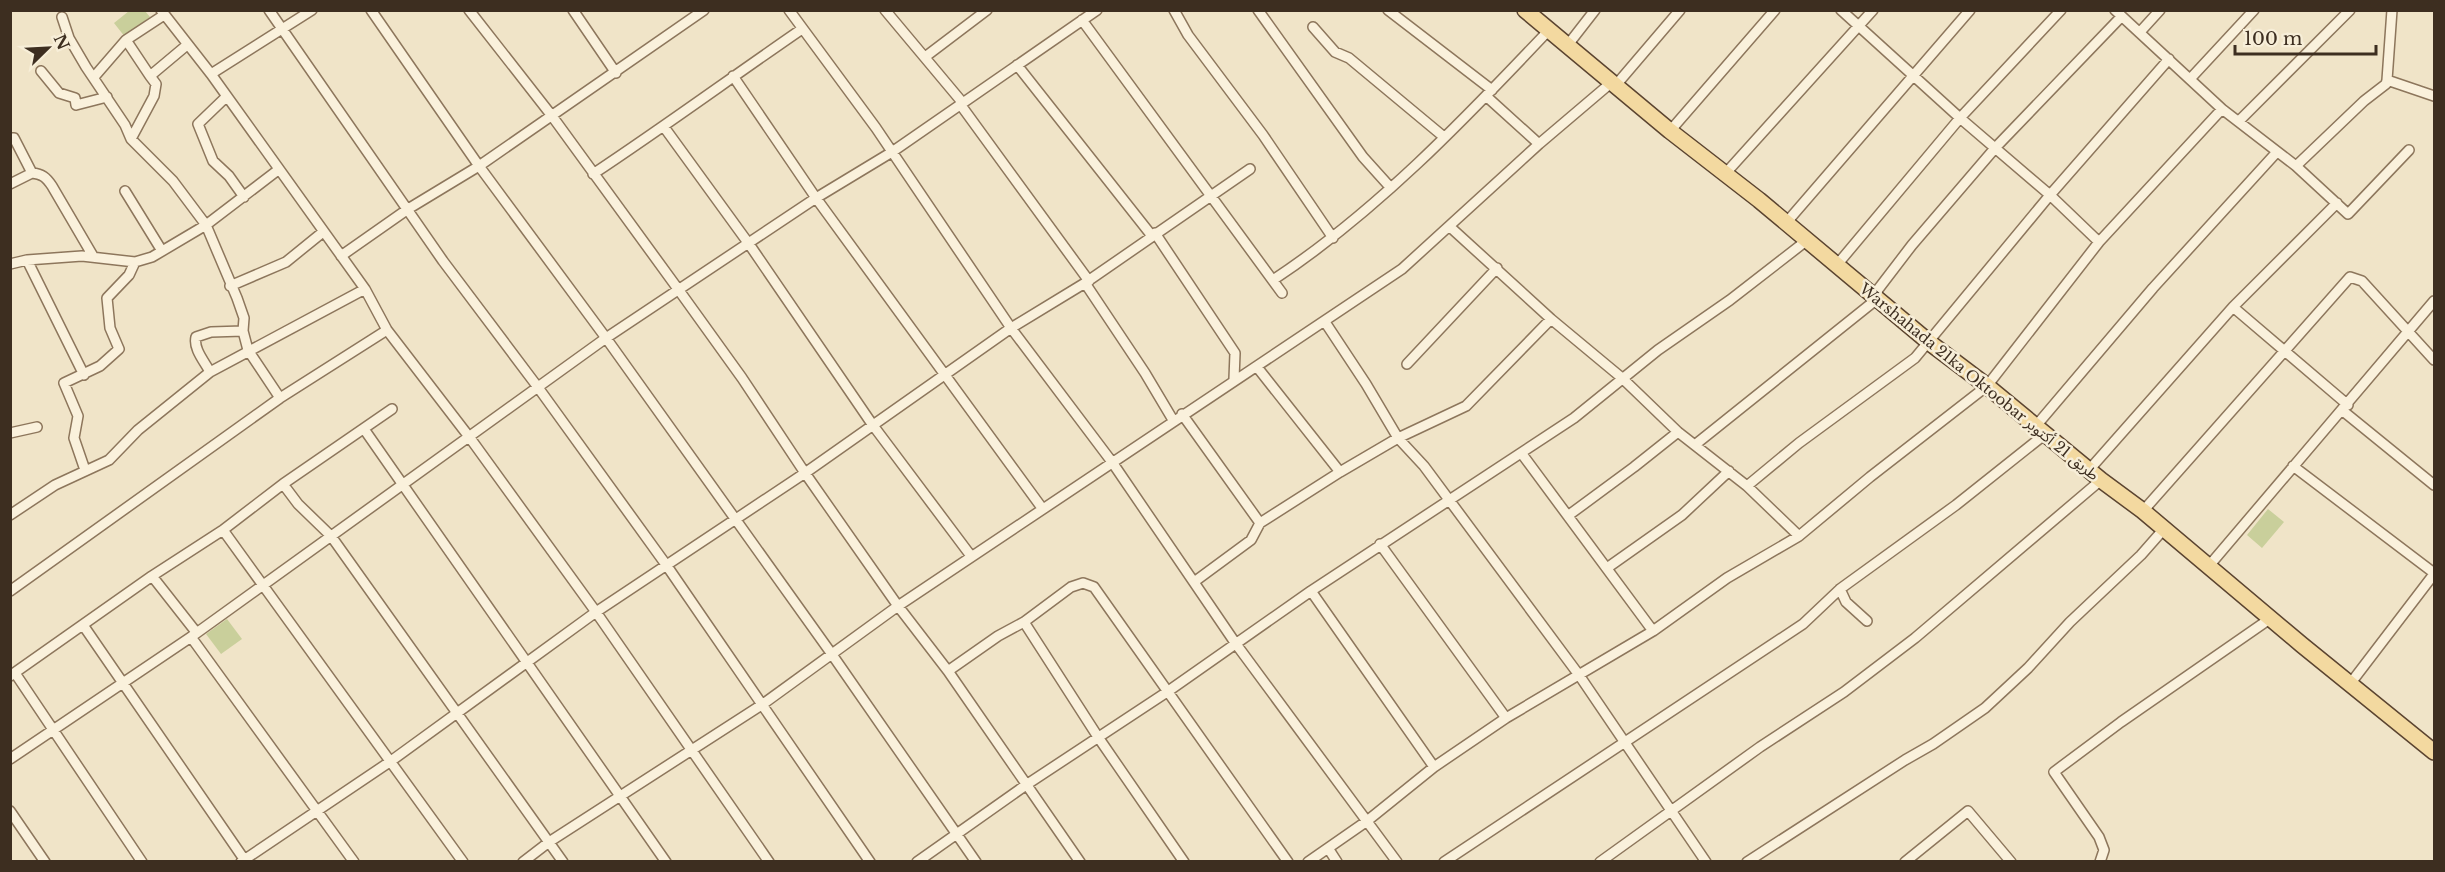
<svg xmlns="http://www.w3.org/2000/svg" width="2445" height="872" viewBox="0 0 2445 872" font-family="'Libre Baskerville','Noto Sans Arabic',serif">
<rect width="100%" height="100%" fill="#f0e4c8"/>
<path fill="#c9cf9b" d="M 129,11 L 145,11 L 150,17 L 125,37 L 114,23 Z
M 2268,509 L 2284,522 L 2262,548 L 2247,535 Z
M 227,619 L 242,639 L 221,654 L 206,634 Z"/>
<g fill="none" stroke-linecap="round" stroke-linejoin="round">
<defs>
<path id="street" d="M 161,10 L 211,74 L 365,289 L 387,330 L 470,438 L 596,612 L 769,862
M 269,10 L 443,261 L 537,386 L 667,566 L 870,862
M 371,10 L 479,166 L 606,338 L 831,653 L 976,862
M 469,10 L 552,116 L 678,289 L 742,378 L 805,473 L 898,606 L 948,671 L 1080,862
M 573,10 L 616,73
M 789,10 L 876,128 L 1011,328 L 1112,462 L 1236,644 L 1397,862
M 885,10 L 962,102
M 1174,10 L 1188,35 L 1263,135 L 1333,238
M 1258,10 L 1363,157 L 1390,187
M 1388,10 L 1492,90
M 1841,10 L 1960,118 L 2050,195 L 2099,242
M 2115,10 L 2222,109 L 2296,166 L 2364,101 L 2386,84 L 2387,80 L 2434,96
M 62,17 L 69,38 L 86,67 L 125,125 L 131,139 L 173,181 L 206,225 L 237,298 L 244,318 L 243,331 L 248,350 L 280,398
M 1082,20 L 1282,293
M 1313,27 L 1335,52 L 1349,58 L 1444,137
M 2140,32 L 2160,10
M 126,40 L 150,76 L 187,45
M 1567,46 L 1595,10
M 925,57 L 987,10
M 1017,65 L 1152,236
M 41,71 L 59,93 L 75,98 L 76,105 L 107,97
M 211,74 L 312,10
M 733,76 L 816,198 L 1042,508
M 94,77 L 126,40 L 164,15
M 2190,79 L 2254,10
M 2387,80 L 2392,10
M 1616,85 L 1680,10
M 1486,96 L 1539,144
M 225,98 L 198,124 L 213,161 L 229,176 L 244,197
M 960,104 L 1089,281
M 2239,121 L 2350,10
M 664,127 L 749,244 L 872,424 L 971,556
M 1670,131 L 1775,10
M 10,138 L 14,138 L 32,173 C 42,174 46,177 52,186 L 93,256
M 131,139 L 154,96 L 156,84 L 150,76
M 2296,166 L 2348,214 L 2409,150
M 593,174 C 664,127 732,77 802,29
M 1725,174 L 1873,10
M 10,184 L 32,173
M 125,191 L 162,251
M 1786,223 L 1970,10
M 1449,226 L 1551,319 L 1622,378 L 1678,432 L 1747,486 L 1799,536
M 1155,233 L 1235,353 L 1234,379
M 341,256 L 408,209 L 479,166 L 704,10
M 27,260 L 84,375
M 10,264 L 27,260 L 82,256 L 135,262 L 152,257 L 206,225 L 278,170
M 1836,266 L 1960,118 L 2061,10
M 1273,280 C 1376,212 1464,120 1549,30
M 1085,283 L 1145,373 L 1173,420
M 230,286 L 286,262 L 323,232
M 1873,296 L 1912,245 L 1996,147 L 2121,17
M 2233,307 L 2348,405
M 1325,322 L 1366,384 L 1398,438 L 1424,466 L 1579,675 L 1706,862
M 1407,364 L 1497,268
M 1257,367 L 1340,472
M 210,372 C 205,362 193,349 196,337 L 211,332 L 243,331
M 2343,411 L 2434,485
M 1182,414 L 1260,523
M 2035,427 L 2153,288 L 2276,153
M 364,429 L 666,862
M 10,433 L 37,427
M 1696,444 L 1877,299
M 1522,454 L 1653,631
M 2293,466 L 2434,573
M 85,470 L 74,438 L 78,416 L 64,383 L 100,366 L 119,349 L 110,328 L 107,298 L 129,275 L 135,262
M 2089,470 L 2233,307 L 2337,203
M 283,484 L 298,504 L 331,536 L 563,862
M 1747,486 L 1799,443 L 1915,358 L 2050,195 L 2169,59
M 2143,511 L 2350,277 L 2362,281 L 2434,360
M 10,515 L 55,485 L 109,460 L 138,430 L 210,372 L 365,289
M 1569,515 L 1634,467 L 1678,432
M 223,530 L 463,862
M 1380,544 L 1506,718
M 2208,567 L 2434,301
M 1607,568 L 1682,515 L 1729,471
M 152,576 L 196,632
M 1194,582 L 1251,540 L 1260,523 L 1340,472 L 1398,438 L 1466,406 L 1551,319
M 1840,589 L 1846,602 L 1867,621
M 10,591 L 280,398 L 387,330
M 1311,591 L 1434,767
M 1024,622 L 1098,737 L 1184,862
M 83,625 L 246,862
M 191,637 L 354,862
M 948,671 L 998,636 L 1024,622 L 1071,587 L 1083,583 L 1094,587 L 1288,862
M 15,673 L 142,862
M 10,676 L 152,576 L 223,530 L 283,484 L 392,409
M 2350,684 L 2434,574
M 10,759 L 191,637 L 606,338 L 816,198 L 892,152 L 1097,10
M 10,811 L 45,862
M 1328,848 L 1337,862
M 241,862 L 391,761 L 596,612 L 805,473 L 1011,328 L 1085,283 L 1250,169
M 523,862 L 549,842 L 763,704 L 898,606 L 1402,269 L 1539,144 L 1612,82
M 917,862 L 1026,785 L 1167,692 L 1311,591 L 1574,418 L 1658,350 L 1730,300 L 1806,241
M 1308,862 L 1367,821 L 1434,767 L 1506,718 L 1653,631 L 1727,578 L 1799,536 L 1870,477 L 1987,386 L 2099,242 L 2222,109
M 1444,862 L 1803,624 L 1840,589 L 1956,505 L 2044,435
M 1600,862 L 1760,747 L 1844,692 L 1915,638 L 2101,480
M 1747,862 L 1905,760 L 1933,744 L 1985,708 L 2028,668 L 2070,622 L 2141,555 L 2163,530
M 1905,862 L 1968,811 L 2011,862
M 2100,862 L 2104,850 L 2099,837 L 2054,772 L 2121,722 L 2271,618"/>
<path id="primary" d="M 1525,10 L 1670,131 L 1759,200 L 1930,343 L 1987,386 L 2101,480 L 2143,511 L 2302,645 L 2434,752"/>
</defs>
<use href="#street" stroke="#8d765c" stroke-width="12"/>
<use href="#primary" stroke="#5b4430" stroke-width="18"/>
<use href="#street" stroke="#faf1dc" stroke-width="9"/>
<use href="#primary" stroke="#f3d9a0" stroke-width="15"/>
</g>
<g text-anchor="middle" stroke-width="5" stroke-linejoin="round" paint-order="stroke">
<g font-size="15" fill="#3d2e20" stroke="#f7eed8">
<text transform="translate(1979 382) rotate(39)" y="5">Warshahada 21ka Oktoobar طريق 21 أكتوبر</text>
</g>
</g>
<rect width="2445" height="872" fill="none" stroke="#3d2e20" stroke-width="24"/>
<g transform="translate(48 48) rotate(66)" stroke="#f7eed8" stroke-width="4.5" paint-order="stroke">
<path d="M0-4.5L10 22L0 15L-10 22Z" fill="#3d2e20"/>
<text y="-9" font-size="16" font-weight="bold" text-anchor="middle" fill="#3d2e20">N</text>
</g>
<path d="M2235 45v9h141v-9" fill="none" stroke="#3d2e20" stroke-width="3"/>
<text x="2244" y="45" font-size="18" fill="#3d2e20" stroke="#f7eed8" stroke-width="4.5" paint-order="stroke">100 m</text>
</svg>
